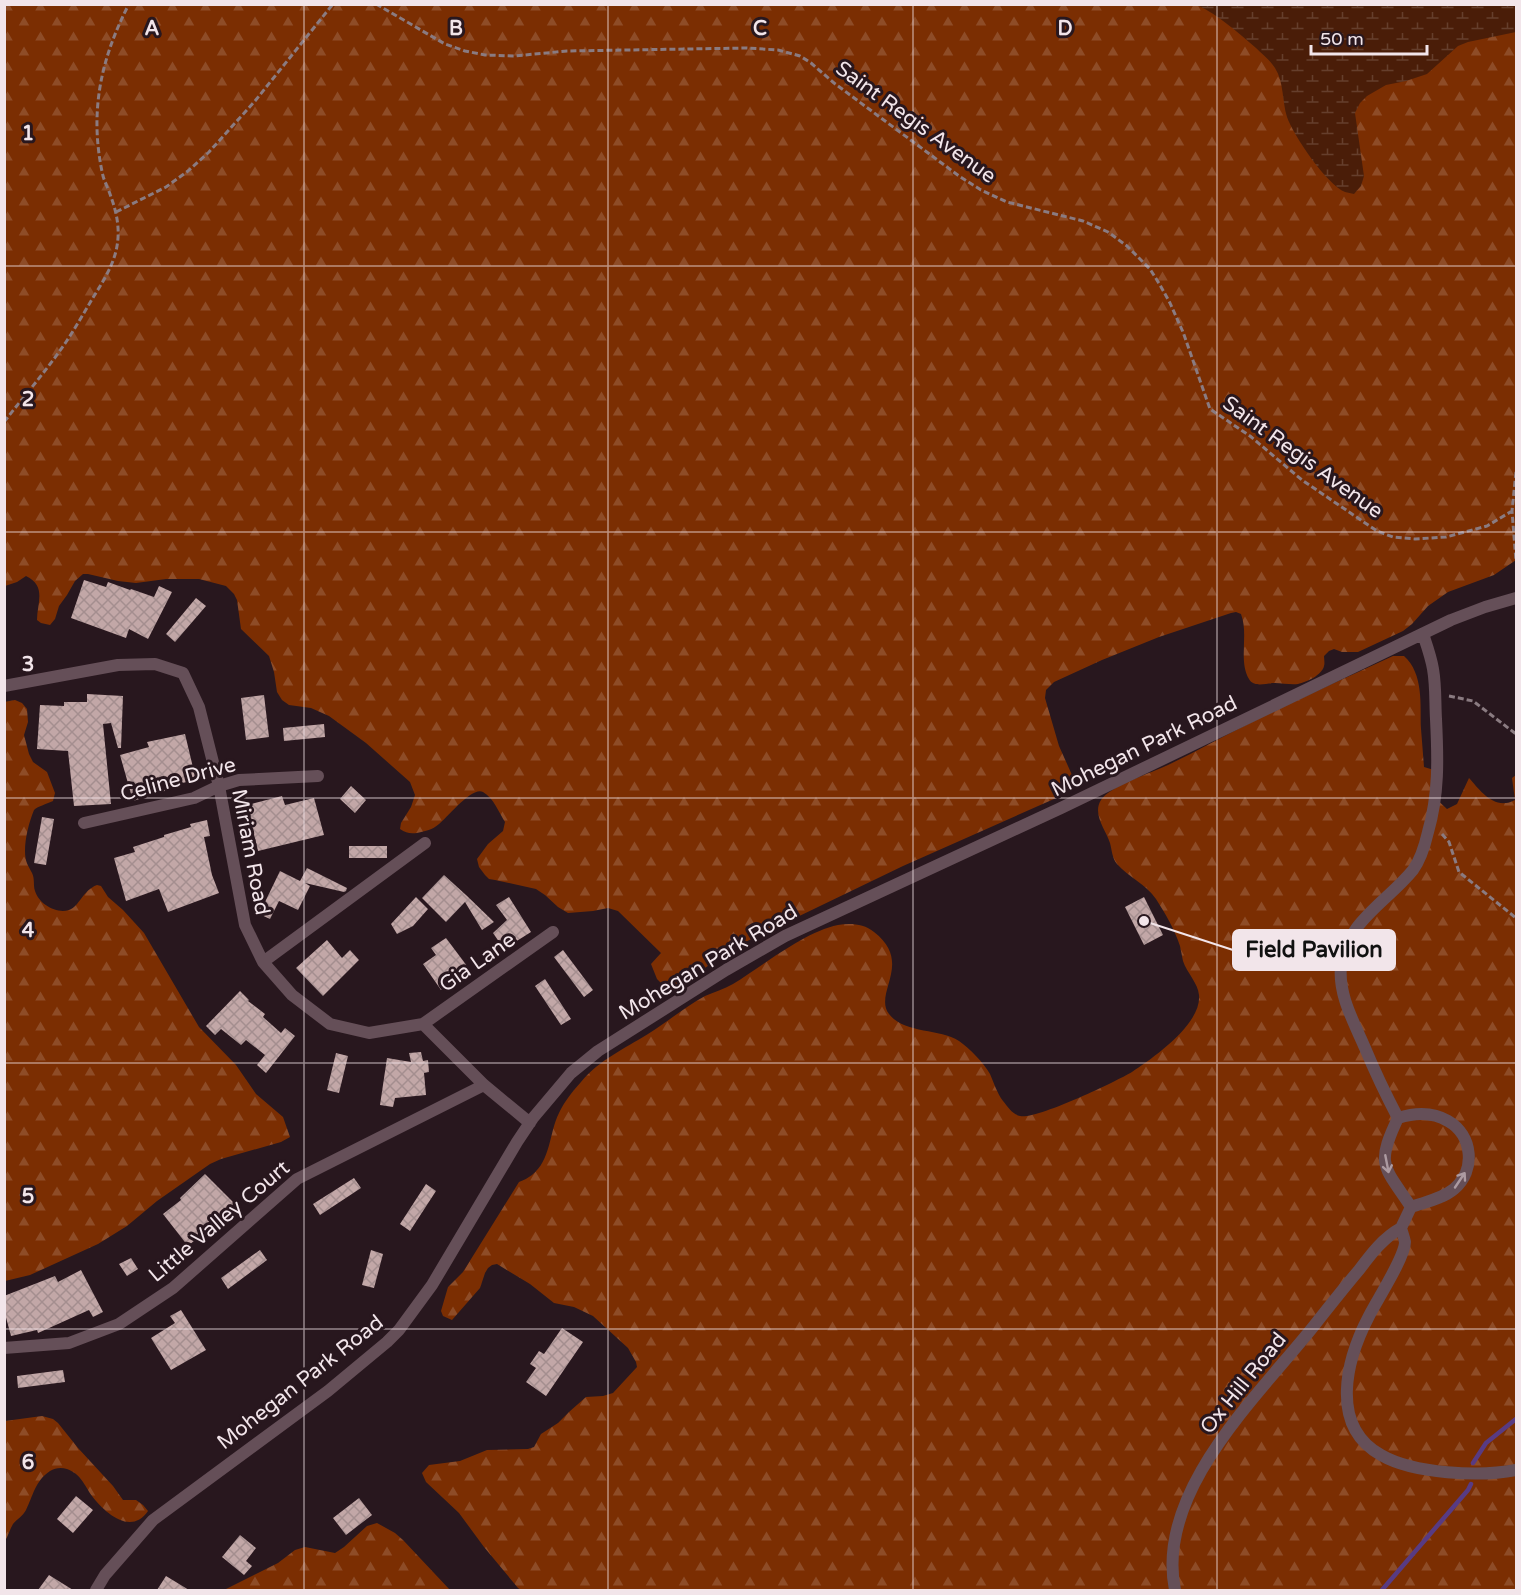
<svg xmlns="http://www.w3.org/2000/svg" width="1521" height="1595" viewBox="0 0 1521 1595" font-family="'Varela Round',sans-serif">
<defs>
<pattern id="forest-firs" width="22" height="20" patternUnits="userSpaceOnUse" patternTransform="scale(1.5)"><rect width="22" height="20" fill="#7b2e02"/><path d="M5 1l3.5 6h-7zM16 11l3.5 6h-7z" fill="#8e4c27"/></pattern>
<pattern id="wetland-marsh" width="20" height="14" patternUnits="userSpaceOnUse" patternTransform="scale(1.5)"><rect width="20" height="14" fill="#4a1d08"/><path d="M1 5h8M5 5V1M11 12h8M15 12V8" fill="none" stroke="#653e2c"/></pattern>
<pattern id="building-cross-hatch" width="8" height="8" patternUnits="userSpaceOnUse" patternTransform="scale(1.5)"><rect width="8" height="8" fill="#c2a7a7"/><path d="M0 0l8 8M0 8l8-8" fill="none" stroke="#a48e8f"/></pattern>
</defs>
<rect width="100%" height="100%" fill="#28171e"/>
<path fill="url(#forest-firs)" d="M 5,5 L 1516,5 L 1516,560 L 1494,575 L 1448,592 L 1428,606 L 1412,624 L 1403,631 L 1358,652 L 1342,652 L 1334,649 L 1329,651 L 1324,656 C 1324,659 1325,663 1324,666 C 1322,675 1307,682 1298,684 C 1291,685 1282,683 1275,683 C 1266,683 1254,688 1249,679 C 1238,660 1249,635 1241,614 L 1236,612 L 1231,613 L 1159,637 L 1102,660 L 1054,682 L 1046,690 L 1045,698 L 1059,746 L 1072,775 C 1071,785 1062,793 1054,799 L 903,866 L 737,946 L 702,970 L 691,981 L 681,986 L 670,988 L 665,987 L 657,979 L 651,964 L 661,953 L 618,911 L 608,908 L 593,911 L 568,913 L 558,907 L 545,895 L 536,889 L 495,880 L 489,879 L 485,875 L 479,867 L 477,859 L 488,844 L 503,831 L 505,822 C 499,813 494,798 483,792 C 472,786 447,818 439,824 C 432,830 426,831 417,833 C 410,834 406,833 400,829 L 401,823 L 411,807 L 415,795 L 410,782 L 366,743 L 329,716 L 311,708 L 289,705 L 282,700 L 277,692 L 274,672 L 269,656 L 241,629 L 237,600 L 234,594 L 226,586 L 199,579 L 166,579 L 136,583 L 118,581 L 88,574 L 83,574 L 75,581 L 67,595 L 59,606 L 55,619 L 50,625 L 41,623 L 37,620 C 37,603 47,586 26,576 L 17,582 L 5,586 Z
M 1393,656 L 1404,656 C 1424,674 1420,705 1421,729 C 1422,741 1423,754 1424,767 L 1434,770 L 1433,796 L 1447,809 L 1457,804 L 1469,778 C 1478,788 1490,805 1506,803 C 1509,803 1512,801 1515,800 L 1512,778 L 1516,775 L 1516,1590 L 521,1590 L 518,1588 L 484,1547 L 459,1513 L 426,1482 L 422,1473 L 429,1465 L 460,1461 L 487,1450 L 528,1449 L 534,1447 L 541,1434 L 558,1423 L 569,1412 L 586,1397 L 603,1396 L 613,1393 L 637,1367 L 636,1362 L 628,1348 L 593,1316 L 574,1307 L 554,1303 L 530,1284 L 497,1264 L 492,1265 L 488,1268 L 485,1273 L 480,1288 L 452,1320 L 443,1316 L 441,1311 L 448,1287 L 463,1272 L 519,1182 C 524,1180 528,1178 532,1175 C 551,1160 549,1133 559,1113 C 564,1102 573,1091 581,1082 C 599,1060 624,1049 648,1034 C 667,1022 685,1007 705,996 C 714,992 724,989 733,984 C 764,965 804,932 838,925 C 851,923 864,924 874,932 C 914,963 873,993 889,1014 C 904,1034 939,1028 959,1041 C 969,1048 984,1063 990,1074 C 994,1083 997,1093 1003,1101 C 1008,1107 1012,1114 1020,1116 C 1036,1120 1115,1082 1132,1072 C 1153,1058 1202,1024 1199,995 C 1198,983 1187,973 1183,961 C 1182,956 1181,951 1180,946 C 1175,930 1165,913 1156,899 C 1146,884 1128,877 1117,864 C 1112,858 1112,850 1110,843 C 1106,830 1092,814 1101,800 C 1110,786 1151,773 1168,765 C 1197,751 1226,735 1256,720 C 1301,698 1347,677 1393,656 Z
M 15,700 L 22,703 L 27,709 L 28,722 L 24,735 L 29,754 L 33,762 L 47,772 L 55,793 L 53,801 C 47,804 38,806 34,810 C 29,822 25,838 25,851 C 25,862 28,865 32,873 C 35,879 33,885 35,891 C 39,904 56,914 69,910 C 79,907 83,890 97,885 L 101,886 L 108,897 L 123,910 L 144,933 L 199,1027 L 236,1065 L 256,1094 L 283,1117 L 290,1137 L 281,1142 L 221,1159 L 210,1164 L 157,1201 L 127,1226 L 98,1244 L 30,1275 L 5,1281 L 4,702 Z
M 42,1416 L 53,1419 L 58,1423 L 78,1448 L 113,1486 L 123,1500 L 136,1500 L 143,1505 L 148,1511 C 131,1536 105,1513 92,1496 C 84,1485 81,1474 67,1469 C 61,1467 55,1468 50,1471 C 35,1481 33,1496 26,1510 C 23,1516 17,1519 13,1524 C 10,1529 8,1536 5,1541 L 5,1421 Z
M 377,1523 L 395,1533 L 403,1540 L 450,1590 L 224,1590 L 278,1563 L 295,1550 L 305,1547 L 335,1553 L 344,1547 L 367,1526 Z"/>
<path fill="url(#wetland-marsh)" d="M 1197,5 L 1516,5 L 1516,32 L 1468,42 L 1458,46 L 1427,74 L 1406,81 L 1386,85 L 1367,96 L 1360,103 L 1355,113 L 1364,176 L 1361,186 L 1354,194 C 1351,193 1348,193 1345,192 C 1327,185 1293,135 1287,117 C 1282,101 1284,82 1275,68 C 1270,60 1262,54 1256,48 C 1237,32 1220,16 1197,5 Z"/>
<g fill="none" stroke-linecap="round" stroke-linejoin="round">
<path stroke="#583b83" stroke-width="4.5" d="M 1473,1463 L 1486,1443 L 1516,1419
M 1382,1590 L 1468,1490 L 1471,1484"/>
</g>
<path fill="url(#building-cross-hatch)" d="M 84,580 L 106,587 L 108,582 L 130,590 L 131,589 L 154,597 L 159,586 L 172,592 L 148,639 L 129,629 L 126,638 L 71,618 Z
M 196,598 L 206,606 L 175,642 L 166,634 Z
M 87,694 L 123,696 L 121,748 L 118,748 L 111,723 L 103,724 L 111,804 L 74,806 L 68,751 L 37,749 L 40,705 L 64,706 L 64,702 L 87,702 Z
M 264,695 L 269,737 L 246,740 L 241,698 Z
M 324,724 L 325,737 L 284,741 L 283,728 Z
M 185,734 L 196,780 L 173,785 L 174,788 L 133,801 L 120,755 L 149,747 L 147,742 Z
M 351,786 L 366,800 L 355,813 L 340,799 Z
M 282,796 L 285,805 L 314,798 L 324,835 L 258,851 L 247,805 Z
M 42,817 L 54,819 L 46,865 L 34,863 Z
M 207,820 L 210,836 L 204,837 L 212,875 L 219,893 L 168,912 L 159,889 L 126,901 L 114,858 L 135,852 L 133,847 L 164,837 L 164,835 L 191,827 L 190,824 Z
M 349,846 L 387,846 L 387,858 L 349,858 Z
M 307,868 L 347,888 L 346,891 L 344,892 L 305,883 L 310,886 L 298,910 L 279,901 L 270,919 L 255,912 L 262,900 L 265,902 L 280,871 L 300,881 Z
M 444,875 L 466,895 L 494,922 L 482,930 L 465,902 L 446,922 L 422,898 Z
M 416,897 L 428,909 L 413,926 L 397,934 L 391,924 Z
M 509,897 L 531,932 L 504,949 L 493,933 L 507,920 L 496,905 Z
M 1144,897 L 1163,935 L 1144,945 L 1125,907 Z
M 446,938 L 470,970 L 441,990 L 423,964 L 436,955 L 431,948 Z
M 327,940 L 342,958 L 350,950 L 359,960 L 323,996 L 296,968 Z
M 563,950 L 593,990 L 584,997 L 554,957 Z
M 545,979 L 571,1019 L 561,1025 L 535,986 Z
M 240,991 L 249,1000 L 248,1001 L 265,1014 L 263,1017 L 281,1033 L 285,1028 L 295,1036 L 266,1073 L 257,1065 L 265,1055 L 246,1040 L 241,1045 L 221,1029 L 215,1035 L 206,1026 Z
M 421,1052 L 423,1061 L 428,1060 L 429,1072 L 424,1073 L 426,1095 L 395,1098 L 393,1107 L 380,1105 L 387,1058 L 411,1062 L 409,1053 Z
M 336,1053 L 348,1056 L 339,1093 L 327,1090 Z
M 205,1174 L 236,1205 L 188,1246 L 163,1214 L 181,1200 L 180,1198 Z
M 354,1178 L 361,1188 L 320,1215 L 313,1204 Z
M 426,1184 L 436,1191 L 410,1231 L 400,1224 Z
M 260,1250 L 267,1260 L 228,1289 L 221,1278 Z
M 371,1250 L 383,1254 L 374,1288 L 362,1285 Z
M 131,1258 L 138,1269 L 127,1276 L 119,1264 Z
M 81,1270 L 103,1312 L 93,1317 L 89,1310 L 38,1333 L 37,1330 L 11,1336 L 4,1310 L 4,1296 L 55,1276 L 58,1282 Z
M 181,1310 L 206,1350 L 171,1370 L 151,1338 L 175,1323 L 170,1316 Z
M 562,1328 L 583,1342 L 546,1396 L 526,1382 L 536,1368 L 530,1364 L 539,1351 L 544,1354 Z
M 63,1370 L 65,1382 L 18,1388 L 17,1376 Z
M 76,1496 L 93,1510 L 73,1533 L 57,1519 Z
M 359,1498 L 372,1515 L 346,1535 L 333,1518 Z
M 240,1535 L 256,1548 L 246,1561 L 252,1566 L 244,1575 L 222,1557 Z
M 49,1575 L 73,1590 L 38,1590 Z
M 166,1576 L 189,1590 L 157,1590 Z"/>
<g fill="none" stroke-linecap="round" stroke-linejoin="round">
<path stroke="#8a7b81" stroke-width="3" stroke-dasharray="6 3" stroke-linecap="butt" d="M 376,4 L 445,44 L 465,51 L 485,55 L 514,56 L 567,51 L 747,48 L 778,50 L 800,56 L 811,63 L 834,83 L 959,176 L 981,190 L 1007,202 L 1083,221 L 1108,232 L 1127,246 L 1150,269 L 1160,285 L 1170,303 L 1183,332 L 1210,409 L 1250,436 L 1302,480 L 1377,531 L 1393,537 L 1415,539 L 1446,537 L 1487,526 L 1512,511
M 116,212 L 166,187 L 188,171 L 209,152 L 255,101 L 333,4
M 4,422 C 25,395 47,370 66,342 C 76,327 85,311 94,296 C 104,280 114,264 117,246 C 120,230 117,213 111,197 C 109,190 105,183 103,176 C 89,114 100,60 129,4
M 1516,472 L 1512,511 L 1516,561
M 1449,696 L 1473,701 L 1516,734
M 1442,834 L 1449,842 L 1459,872 L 1516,918"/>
<path stroke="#654f58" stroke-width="12" d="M 4,686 L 118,665 L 155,664 L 183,673 L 199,707 L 219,786 L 245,925 L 263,962 L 292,995 L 330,1024 L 369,1033 L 423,1024 L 484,1085 L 530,1123
M 84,823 L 194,798 L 219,786 L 239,780 L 318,776
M 263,962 L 425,843
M 423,1024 L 553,932
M 1398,1118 C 1386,1095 1375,1072 1365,1048 C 1354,1022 1338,995 1341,966 C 1345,923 1388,901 1413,870 C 1421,859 1425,845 1428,832 C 1439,794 1438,759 1436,719 C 1435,703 1436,686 1433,669 C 1431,657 1427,646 1423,634
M 1411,1207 C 1384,1166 1375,1166 1398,1118 C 1414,1113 1433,1112 1448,1121 C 1473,1135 1476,1171 1454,1189 C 1442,1199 1425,1202 1411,1207 L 1401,1228 C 1402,1232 1404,1237 1405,1242 C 1405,1257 1377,1300 1369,1316 C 1346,1360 1329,1426 1381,1455 C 1414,1474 1480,1477 1516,1470
M 4,1348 L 69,1343 L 119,1324 L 173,1288 L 297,1179 L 484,1085
M 96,1590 L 105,1575 L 153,1520 L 328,1391 L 387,1342 L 399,1330 L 432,1285 L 517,1142 L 533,1118 L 571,1073 L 598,1051 L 726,970 L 785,936 L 1061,808 L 1451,620 L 1485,607 L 1516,598
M 1175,1590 C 1155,1492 1257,1397 1313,1327 C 1328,1308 1343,1289 1359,1270 C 1371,1254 1383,1238 1401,1228"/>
</g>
<defs><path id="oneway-shaft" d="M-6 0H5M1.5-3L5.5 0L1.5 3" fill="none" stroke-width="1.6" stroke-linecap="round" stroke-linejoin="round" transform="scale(1.5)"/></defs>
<g stroke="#ac9aa1">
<use href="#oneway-shaft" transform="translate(1387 1164) rotate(79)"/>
<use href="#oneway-shaft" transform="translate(1460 1180) rotate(-56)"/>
</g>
<path fill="none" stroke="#f2e5ea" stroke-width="1.5" stroke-opacity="0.55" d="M 304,4 L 304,1590M 608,4 L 608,1590M 913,4 L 913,1590M 1217,4 L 1217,1590M 4,266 L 1516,266M 4,532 L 1516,532M 4,798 L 1516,798M 4,1063 L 1516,1063M 4,1329 L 1516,1329"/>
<g text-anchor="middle" stroke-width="6" stroke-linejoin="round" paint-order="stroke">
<g font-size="21" fill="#f2e5ea" stroke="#28171e">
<text transform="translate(916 122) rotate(36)" y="7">Saint Regis Avenue</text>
<text transform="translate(1303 457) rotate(36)" y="7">Saint Regis Avenue</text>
<text transform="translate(1144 746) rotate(-26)" y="7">Mohegan Park Road</text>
<text transform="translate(178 779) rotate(-15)" y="7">Celine Drive</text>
<text transform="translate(251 852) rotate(79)" y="7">Miriam Road</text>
<text transform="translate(477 962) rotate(-35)" y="7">Gia Lane</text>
<text transform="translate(708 962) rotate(-31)" y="7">Mohegan Park Road</text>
<text transform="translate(219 1221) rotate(-40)" y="7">Little Valley Court</text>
<text transform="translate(300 1382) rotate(-38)" y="7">Mohegan Park Road</text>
<text transform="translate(1243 1383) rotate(-51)" y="7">Ox Hill Road</text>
</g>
</g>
<g font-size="20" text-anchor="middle" font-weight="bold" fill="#f2e5ea" stroke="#28171e" stroke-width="6" stroke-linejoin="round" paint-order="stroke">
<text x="152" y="35">A</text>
<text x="456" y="35">B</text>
<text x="760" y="35">C</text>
<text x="1065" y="35">D</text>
<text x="28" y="140">1</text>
<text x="28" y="406">2</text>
<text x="28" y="671">3</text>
<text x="28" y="937">4</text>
<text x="28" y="1203">5</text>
<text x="28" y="1469">6</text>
</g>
<path fill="none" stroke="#f2e5ea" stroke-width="2" d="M1144 921L1233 950"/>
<circle fill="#f2e5ea" stroke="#28171e" stroke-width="2" cx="1144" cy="921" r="6"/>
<rect fill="#f2e5ea" stroke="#f2e5ea" stroke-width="2" x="1233" y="930" width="162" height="40" rx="6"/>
<g font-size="22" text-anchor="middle" font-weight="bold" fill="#111">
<text x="1314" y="957">Field Pavilion</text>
</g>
<rect width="1521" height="1595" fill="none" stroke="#f2e5ea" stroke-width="12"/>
<path d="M1311 45v9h116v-9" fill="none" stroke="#f2e5ea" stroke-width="3"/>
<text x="1320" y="45" font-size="18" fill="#f2e5ea" stroke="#28171e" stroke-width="4.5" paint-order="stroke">50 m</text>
</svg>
